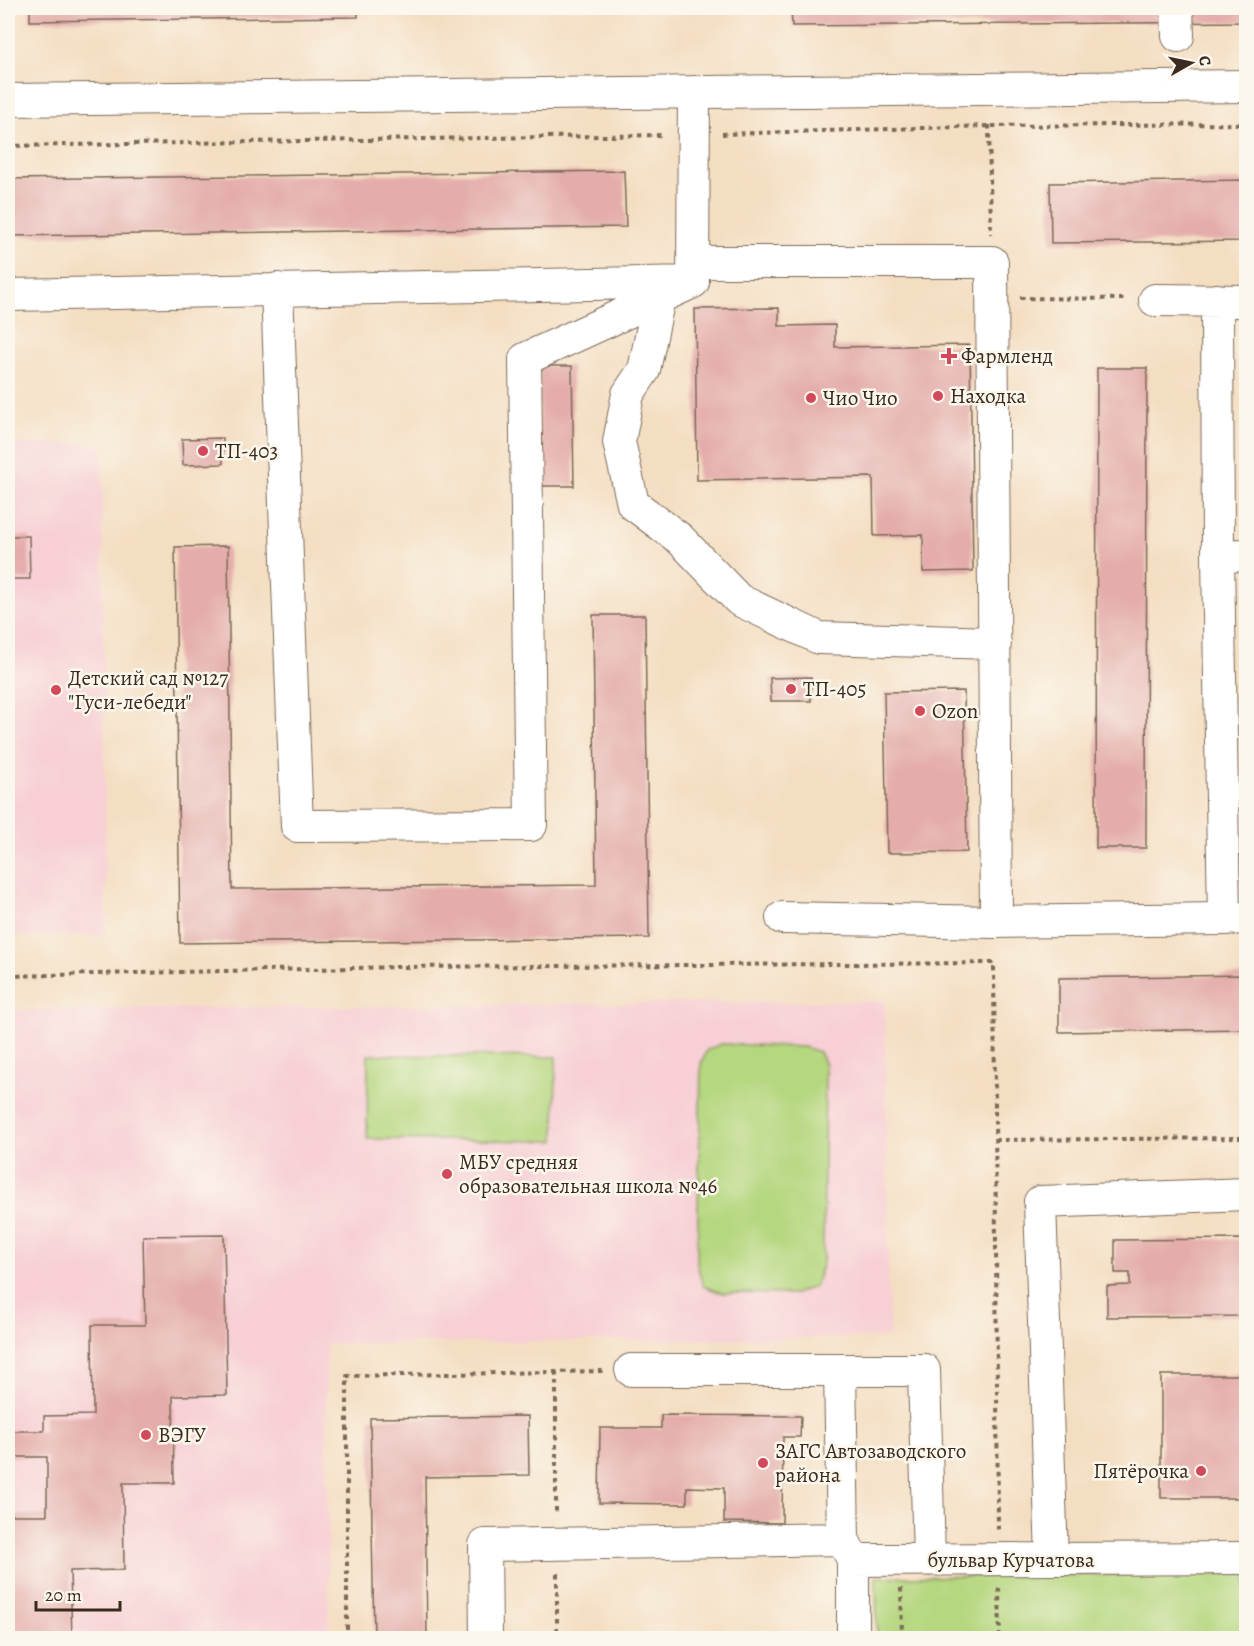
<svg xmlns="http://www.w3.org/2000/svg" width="1254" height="1646" viewBox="0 0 1254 1646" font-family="Alegreya,serif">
<rect width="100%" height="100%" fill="#fbf7ec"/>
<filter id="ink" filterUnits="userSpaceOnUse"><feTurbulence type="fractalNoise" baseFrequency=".0167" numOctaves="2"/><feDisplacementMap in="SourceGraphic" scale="12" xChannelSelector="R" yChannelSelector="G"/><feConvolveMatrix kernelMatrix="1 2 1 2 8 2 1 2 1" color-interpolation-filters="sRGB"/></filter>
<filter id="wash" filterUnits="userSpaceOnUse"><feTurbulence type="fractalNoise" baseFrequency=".008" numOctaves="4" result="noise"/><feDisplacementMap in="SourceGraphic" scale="24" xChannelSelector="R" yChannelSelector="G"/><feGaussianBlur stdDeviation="1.35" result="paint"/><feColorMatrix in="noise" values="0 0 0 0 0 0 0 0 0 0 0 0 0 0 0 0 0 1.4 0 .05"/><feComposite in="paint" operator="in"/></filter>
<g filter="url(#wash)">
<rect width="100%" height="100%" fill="#f4dec2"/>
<path fill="#f7cfd4" d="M 8,444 L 102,444 L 106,935 L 8,936 Z
M 885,1001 L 889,1337 L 326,1344 L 329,1638 L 8,1638 L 8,1010 Z"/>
<path fill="#b5d77f" stroke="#78804e" stroke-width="1.5" d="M 721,1044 L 804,1047 L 819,1052 L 825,1065 L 823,1262 L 815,1286 L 795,1294 L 722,1293 L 703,1286 L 697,1264 L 701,1064 L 707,1050 Z
M 368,1055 L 556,1057 L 555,1141 L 367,1139 Z
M 1246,1574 L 1246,1638 L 877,1638 L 876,1577 Z"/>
<g id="blocks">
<path fill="#e4adab" d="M 30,8 L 358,8 L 358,17 L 30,21 Z
M 791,8 L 1246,8 L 1246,22 L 792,26 Z
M 624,171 L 626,227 L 8,236 L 8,179 Z
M 1246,180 L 1246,241 L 1051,243 L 1050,183 Z
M 779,308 L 779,326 L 835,325 L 835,347 L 970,345 L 973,571 L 923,572 L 923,535 L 874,536 L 873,477 L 697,480 L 695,309 Z
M 539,366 L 572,366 L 574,486 L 540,486 Z
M 1097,368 L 1147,368 L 1146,848 L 1096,848 Z
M 223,438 L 223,464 L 183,465 L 182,439 Z
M 8,536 L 29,536 L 30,579 L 8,579 Z
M 228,546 L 232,889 L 596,885 L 593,615 L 645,615 L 649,938 L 180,943 L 175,547 Z
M 811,677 L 811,701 L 771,701 L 770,678 Z
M 964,691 L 967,852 L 887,853 L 884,692 Z
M 1246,975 L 1246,1029 L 1059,1032 L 1059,978 Z
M 224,1235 L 227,1395 L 173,1396 L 174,1483 L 123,1483 L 124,1570 L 70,1571 L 72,1638 L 8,1638 L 8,1515 L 47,1515 L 47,1457 L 8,1457 L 8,1431 L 44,1431 L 44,1416 L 93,1415 L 92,1325 L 145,1325 L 143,1236 Z
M 1246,1239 L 1246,1316 L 1107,1317 L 1107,1286 L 1130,1285 L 1130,1273 L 1115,1273 L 1115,1240 Z
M 1161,1375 L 1246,1375 L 1246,1498 L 1161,1498 Z
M 661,1415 L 801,1416 L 800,1437 L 783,1437 L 782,1523 L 724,1522 L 724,1488 L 687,1487 L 687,1504 L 599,1503 L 600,1428 L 661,1428 Z
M 528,1416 L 529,1475 L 425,1477 L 427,1638 L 374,1638 L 370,1418 Z"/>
</g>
</g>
<g filter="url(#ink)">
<use href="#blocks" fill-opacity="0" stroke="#7c6957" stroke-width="1.5"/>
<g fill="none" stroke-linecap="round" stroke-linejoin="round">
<defs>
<path id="minor" d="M 1177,8 L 1178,36
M 8,100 L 1246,86
M 693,262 L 992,262 L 996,922 L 1224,919
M 277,289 L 297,826 L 531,825 L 525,359 L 693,282
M 8,295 L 693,282 L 694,92
M 659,298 L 644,370 L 628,394 L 619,442 L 633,504 L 680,539 L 739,600 L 819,638 L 995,643
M 1155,300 L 1246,301
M 1217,300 L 1218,556 L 1224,919 L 1246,918
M 1218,556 L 1246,555
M 782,918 L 996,922
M 631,1370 L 924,1370 L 929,1560
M 840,1371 L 843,1539 L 853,1560 L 853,1638
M 1052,1559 L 1040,1202 L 1246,1194
M 853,1560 L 1246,1558
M 486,1638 L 485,1545 L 843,1539"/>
</defs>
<use href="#minor" stroke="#7c6957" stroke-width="34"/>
<path stroke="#7c6957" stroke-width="4" stroke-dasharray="4.5 4.5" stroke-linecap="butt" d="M 989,125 L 991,234
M 722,134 L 989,126 L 1246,124
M 8,146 L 664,135
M 1020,298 L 1126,299
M 8,976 L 398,967 L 994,963 L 998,1530
M 995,1140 L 1246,1138
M 556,1372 L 556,1515
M 557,1573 L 557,1638
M 901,1588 L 902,1638
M 999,1588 L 1000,1638
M 347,1638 L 347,1376 L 603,1371"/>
<use href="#minor" stroke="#fff" stroke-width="32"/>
</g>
</g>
<g fill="#d1495b" stroke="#fbf7ec" stroke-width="2">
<path d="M946 347h6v6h6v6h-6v6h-6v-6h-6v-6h6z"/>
<circle cx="938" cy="396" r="6"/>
<circle cx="811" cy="398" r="6"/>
<circle cx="203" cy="451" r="6"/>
<circle cx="791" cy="689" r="6"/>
<circle cx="56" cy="690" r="6"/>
<circle cx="920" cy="711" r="6"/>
<circle cx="447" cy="1174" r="6"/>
<circle cx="146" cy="1435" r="6"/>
<circle cx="763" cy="1463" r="6"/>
<circle cx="1201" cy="1471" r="6"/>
</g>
<g text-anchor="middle" stroke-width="5" stroke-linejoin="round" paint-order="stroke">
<g font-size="21" fill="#3b2a1e" stroke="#fbf7ec" text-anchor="start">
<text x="961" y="363">Фармленд</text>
<text x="950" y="403">Находка</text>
<text x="823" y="405">Чио Чио</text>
<text x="215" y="458">ТП-403</text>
<text x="68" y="685">Детский сад №127<tspan x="68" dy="24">"Гуси-лебеди"</tspan></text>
<text x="803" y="696">ТП-405</text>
<text x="932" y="718">Ozon</text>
<text x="459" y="1169">МБУ средняя<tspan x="459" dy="24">образовательная школа №46</tspan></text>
<text x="158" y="1442">ВЭГУ</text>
<text x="775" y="1458">ЗАГС Автозаводского<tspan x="775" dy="24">района</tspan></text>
<text x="1189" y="1478" text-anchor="end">Пятёрочка</text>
</g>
<g font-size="21" fill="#3b2a1e" stroke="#fbf7ec">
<text x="1011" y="1567">бульвар Курчатова</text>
</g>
</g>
<rect width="1254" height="1646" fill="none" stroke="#fbf7ec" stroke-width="30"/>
<g transform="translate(1191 63) rotate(81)" stroke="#fbf7ec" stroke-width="4.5" paint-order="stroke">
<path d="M0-4.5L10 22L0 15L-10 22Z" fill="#3b2a1e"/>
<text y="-9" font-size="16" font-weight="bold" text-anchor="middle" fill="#3b2a1e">С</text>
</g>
<path d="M36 1601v9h84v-9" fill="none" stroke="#3b2a1e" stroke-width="3"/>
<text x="45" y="1601" font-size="18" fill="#3b2a1e" stroke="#fbf7ec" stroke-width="4.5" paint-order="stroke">20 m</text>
</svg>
